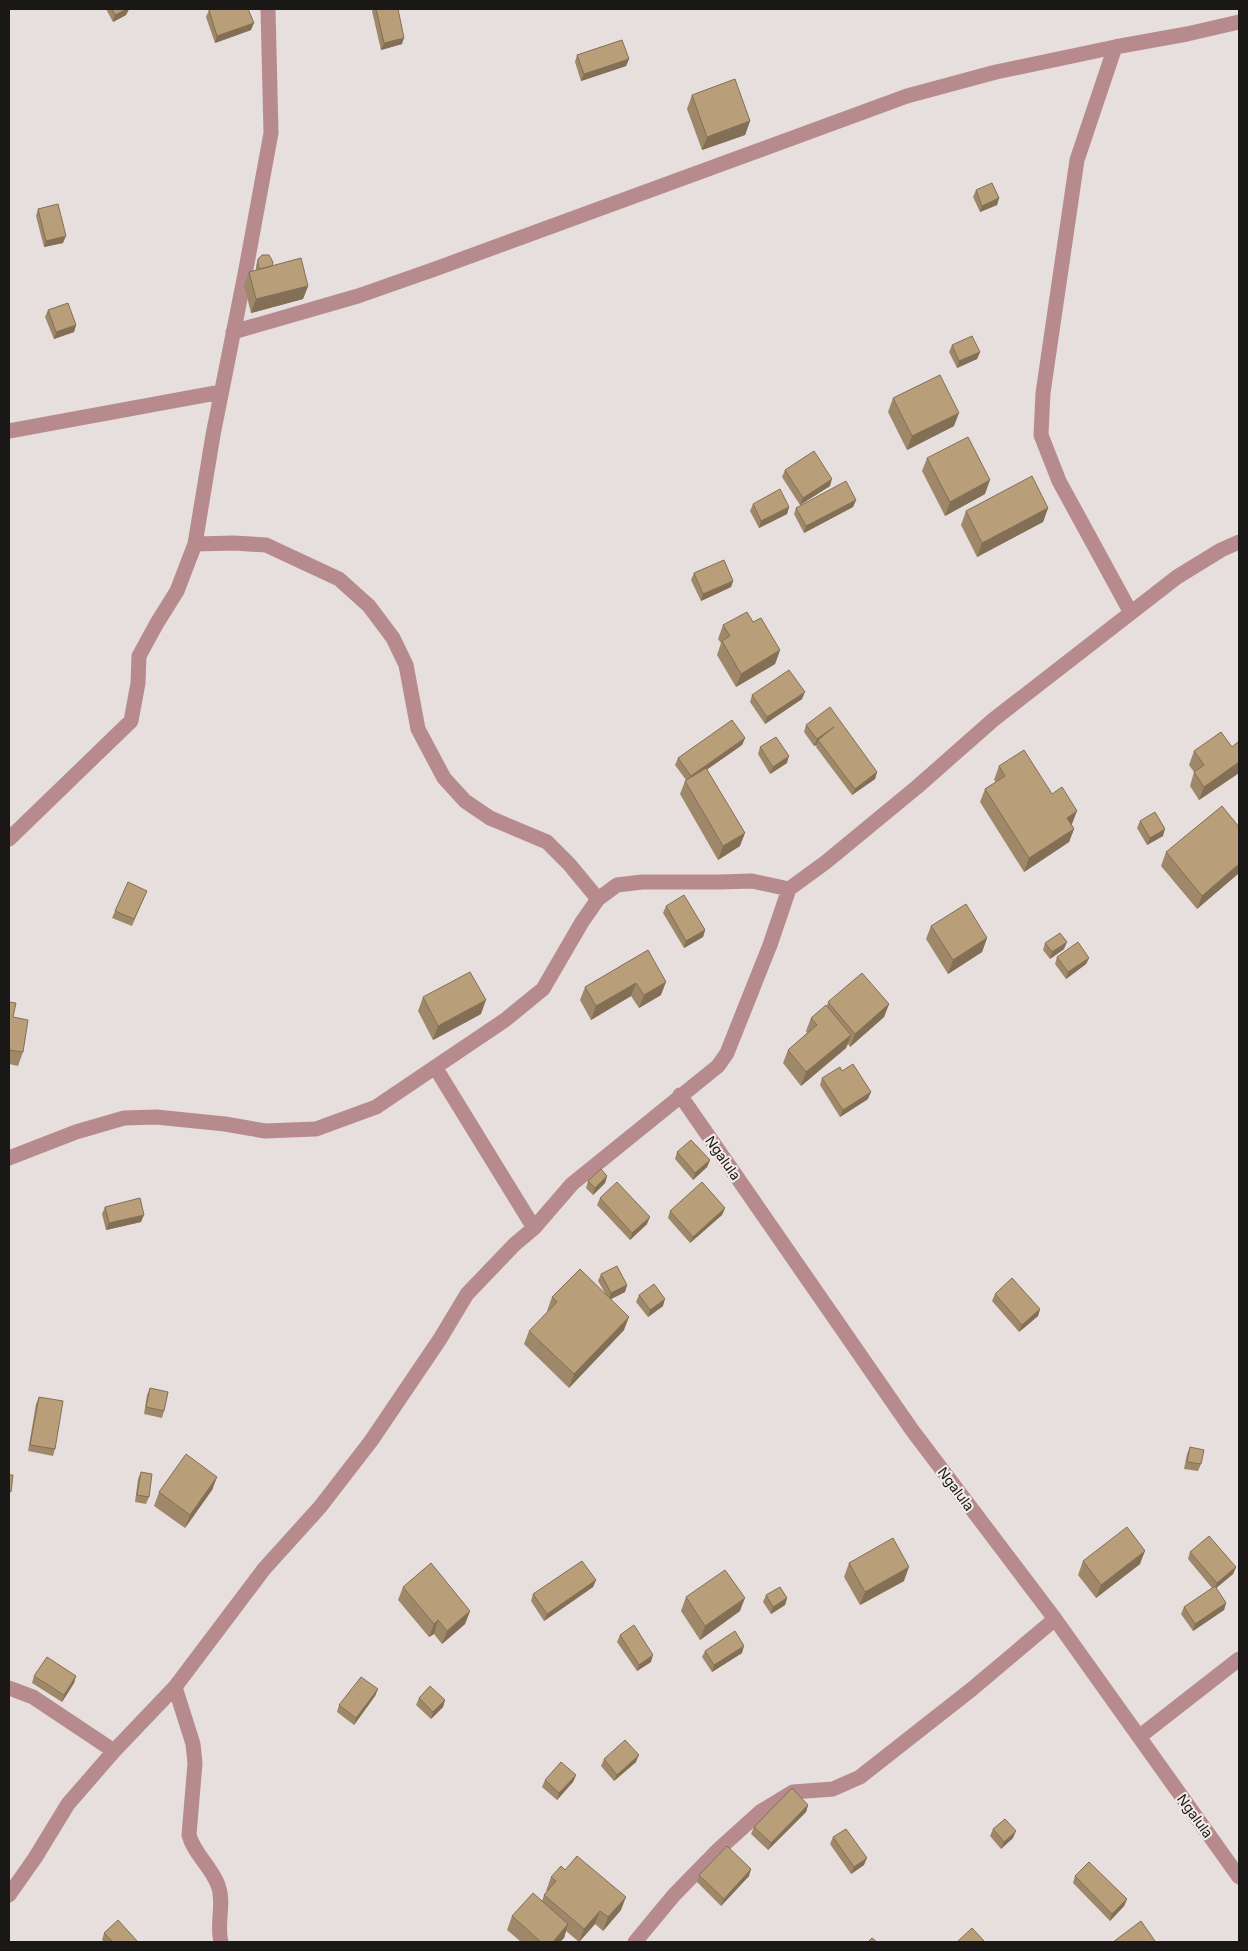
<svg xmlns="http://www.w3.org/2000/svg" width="1248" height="1951" viewBox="0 0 1248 1951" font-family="Inter,sans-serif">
<rect width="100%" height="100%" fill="#e6dfdd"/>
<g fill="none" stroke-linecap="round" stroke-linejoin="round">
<path stroke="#b78b8e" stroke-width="15" d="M 1115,47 L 1077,160 L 1043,393 L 1041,435 L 1059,481 L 1131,613
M 233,332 L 358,296 L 435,269 L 907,96 L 996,72 L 1115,47 L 1187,34 L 1239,22
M 9,431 L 221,392
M 195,544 L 234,543 L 266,545 L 339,579 L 369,606 L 393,638 L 406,665 L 418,729 L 444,778 L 465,801 L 490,818 L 547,842 L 569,864 L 598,899
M 9,839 L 131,721 L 138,683 L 139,656 L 157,623 L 177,591 L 195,544 L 213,435 L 246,269 L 271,133 L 268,9
M 435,1067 L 534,1228
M 680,1095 L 912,1430 L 1055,1619 L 1239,1877
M 9,1158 L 76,1132 L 124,1118 L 156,1117 L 225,1124 L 265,1131 L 316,1129 L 376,1107 L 505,1020 L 543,989 L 582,922 L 598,899 L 617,885 L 642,882 L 719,882 L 752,881 L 789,889
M 175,1687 L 193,1744 L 195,1763 L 189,1835 C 194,1854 211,1866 218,1885 C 225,1903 216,1923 221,1942
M 9,1688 L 33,1697 L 114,1751
M 1139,1737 L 1239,1659
M 9,1895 L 35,1858 L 68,1804 L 114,1751 L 175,1687 L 264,1569 L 320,1507 L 371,1441 L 440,1339 L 467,1294 L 515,1244 L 534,1228 L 572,1184 L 718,1066 L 727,1053 L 770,945 L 789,889 L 826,862 L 917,787 L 993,720 L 1177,577 L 1221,550 L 1239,542
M 635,1942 L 674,1895 L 719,1849 L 760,1812 L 793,1792 L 833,1789 L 860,1777 L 972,1689 L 1055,1619"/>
</g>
<path fill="#9f8869" d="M 106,9 L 129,9 L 126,15 L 113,22 Z
M 373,9 L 398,9 L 402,44 L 381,50 L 372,11 Z
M 209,10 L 251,30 L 215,43 L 206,17 Z
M 577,55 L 629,59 L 626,66 L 581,81 L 575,62 Z
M 692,95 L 750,121 L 745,135 L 702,150 L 687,109 Z
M 976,190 L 999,198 L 997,205 L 980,212 L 973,197 Z
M 38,209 L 63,243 L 44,247 L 36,216 Z
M 258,259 L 308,286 L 303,299 L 251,313 L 244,285 L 249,272 L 256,270 L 256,266 Z
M 48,310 L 76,325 L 74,332 L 54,339 L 45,317 Z
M 952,345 L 980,352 L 977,359 L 957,368 L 949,352 Z
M 893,398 L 954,426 L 907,450 L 888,412 Z
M 927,458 L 985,494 L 945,516 L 922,471 Z
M 785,470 L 830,486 L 800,505 L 782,477 Z
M 856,500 L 853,507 L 804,533 L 794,514 L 796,508 Z
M 753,504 L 789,507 L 787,514 L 759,528 L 750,511 Z
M 1048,508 L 1043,522 L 977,557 L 961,525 L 966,511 Z
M 694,573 L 733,581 L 731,587 L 701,601 L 691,580 Z
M 753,622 L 780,650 L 775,664 L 736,687 L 717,655 L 721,643 L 718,639 L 723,625 Z
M 752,695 L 802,699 L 765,724 L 750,702 Z
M 806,725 L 877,772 L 875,779 L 852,795 L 816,747 L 817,745 L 814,746 L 804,732 Z
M 745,738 L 742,745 L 707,769 L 740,846 L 718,860 L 680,794 L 685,781 L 686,780 L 675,765 L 678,758 Z
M 1239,744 L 1239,773 L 1199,800 L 1190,786 L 1194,772 L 1189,765 L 1194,751 L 1232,747 Z
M 760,747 L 787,763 L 770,774 L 758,754 Z
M 999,766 L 1052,794 L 1072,824 L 1072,825 L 1074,829 L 1069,842 L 1024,872 L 980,802 L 985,789 L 996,782 L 994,780 Z
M 1140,821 L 1163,836 L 1147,845 L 1137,828 Z
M 1239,827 L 1239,873 L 1197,909 L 1161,866 L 1166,852 Z
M 144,898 L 132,926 L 112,918 L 115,911 Z
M 666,906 L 705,930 L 703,937 L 684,948 L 663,913 Z
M 931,926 L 987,938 L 982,952 L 948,974 L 926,939 Z
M 1045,943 L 1064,949 L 1050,959 L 1043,950 Z
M 648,950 L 661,995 L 639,1008 L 631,996 L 591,1020 L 580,1000 L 585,987 Z
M 1057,957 L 1089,958 L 1086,964 L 1066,979 L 1055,964 Z
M 423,997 L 481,1014 L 433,1040 L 418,1011 Z
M 9,1002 L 23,1052 L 18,1066 L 9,1064 Z
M 828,1002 L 889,1004 L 884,1017 L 850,1047 L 848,1044 L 846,1048 L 801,1086 L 783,1063 L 788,1050 L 807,1033 L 806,1031 L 811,1018 L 827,1006 Z
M 822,1078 L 868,1099 L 840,1117 L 820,1085 Z
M 677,1152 L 710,1160 L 707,1167 L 693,1180 L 675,1159 Z
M 607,1176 L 605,1183 L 593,1195 L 586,1188 L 588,1181 Z
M 600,1198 L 647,1224 L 630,1240 L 597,1205 Z
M 105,1207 L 141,1222 L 106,1230 L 102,1214 Z
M 725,1208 L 722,1215 L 690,1243 L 668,1218 L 670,1211 Z
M 601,1274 L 627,1285 L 625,1292 L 611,1299 L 624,1330 L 569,1388 L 524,1344 L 529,1331 L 548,1312 L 547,1311 L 552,1297 L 605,1293 L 598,1281 Z
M 995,1294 L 1040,1309 L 1038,1316 L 1019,1332 L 992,1301 Z
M 639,1295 L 663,1306 L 648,1317 L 636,1302 Z
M 150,1388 L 164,1411 L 162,1418 L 144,1414 L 147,1395 Z
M 39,1397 L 55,1449 L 53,1456 L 28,1451 L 36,1404 Z
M 1190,1447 L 1201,1464 L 1198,1471 L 1184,1469 L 1187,1454 Z
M 141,1472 L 149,1497 L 146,1504 L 135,1502 L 138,1479 Z
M 217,1477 L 212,1490 L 185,1528 L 154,1506 L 159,1492 Z
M 1190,1552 L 1236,1567 L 1233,1574 L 1216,1588 L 1226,1603 L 1224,1610 L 1193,1631 L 1181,1614 L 1184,1607 L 1212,1588 L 1188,1559 Z
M 1083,1561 L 1140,1564 L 1096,1598 L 1078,1575 Z
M 849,1563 L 904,1581 L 860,1605 L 844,1577 Z
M 596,1580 L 593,1587 L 544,1621 L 531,1601 L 533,1594 Z
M 403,1587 L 470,1611 L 465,1624 L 442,1644 L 434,1634 L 429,1637 L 398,1600 Z
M 766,1595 L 787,1598 L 785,1605 L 771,1614 L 763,1602 Z
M 686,1597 L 740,1611 L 700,1640 L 681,1611 Z
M 620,1635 L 651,1662 L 637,1671 L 617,1642 Z
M 705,1651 L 742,1653 L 712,1672 L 702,1657 Z
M 34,1676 L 76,1676 L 74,1683 L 62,1702 L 32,1683 Z
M 378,1689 L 375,1696 L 354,1725 L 337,1712 L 339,1705 Z
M 419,1698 L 445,1700 L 443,1707 L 431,1719 L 416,1705 Z
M 604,1759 L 636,1762 L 614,1781 L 601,1766 Z
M 576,1775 L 573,1782 L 557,1800 L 542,1787 L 545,1780 Z
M 808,1805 L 806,1812 L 768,1850 L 751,1834 L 754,1827 Z
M 993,1829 L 1013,1838 L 1001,1849 L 990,1836 Z
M 833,1837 L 864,1865 L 851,1874 L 830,1844 Z
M 565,1870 L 621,1910 L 603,1931 L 595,1924 L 579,1942 L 566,1931 L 564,1938 L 560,1942 L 521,1942 L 507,1930 L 512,1916 L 542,1901 L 544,1895 L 547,1891 L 546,1891 L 551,1877 Z
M 699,1875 L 749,1876 L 721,1906 L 697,1882 Z
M 1075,1876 L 1127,1899 L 1124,1906 L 1110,1921 L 1073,1883 Z
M 104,1933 L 138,1942 L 104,1942 L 102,1940 Z"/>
<path fill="#826f55" d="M 127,9 L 129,9 L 126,15 L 113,22 L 115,15 Z
M 254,23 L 251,30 L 215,43 L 217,36 Z
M 404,38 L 402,44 L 381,50 L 384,43 Z
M 629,59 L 626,66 L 581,81 L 584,74 Z
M 750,121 L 745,135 L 702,150 L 707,137 Z
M 999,198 L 997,205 L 980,212 L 982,206 Z
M 66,236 L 63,243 L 44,247 L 46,241 Z
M 308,286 L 303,299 L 251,313 L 256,299 Z
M 76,325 L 74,332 L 54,339 L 56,332 Z
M 980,352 L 977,359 L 957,368 L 959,361 Z
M 959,413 L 954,426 L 907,450 L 912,436 Z
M 832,479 L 830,486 L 800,505 L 803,498 Z
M 990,480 L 985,494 L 945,516 L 950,502 Z
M 856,500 L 853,507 L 804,533 L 806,526 Z
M 789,507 L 787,514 L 759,528 L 761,521 Z
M 1048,508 L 1043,522 L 977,557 L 982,543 Z
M 733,581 L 731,587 L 701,601 L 703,594 Z
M 780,650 L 775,664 L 736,687 L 741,674 Z
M 805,692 L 802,699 L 765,724 L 767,717 Z
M 834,727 L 818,740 L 817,745 L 814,746 L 817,739 Z
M 745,738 L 742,745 L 688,783 L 691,776 Z
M 789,756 L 787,763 L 770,774 L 773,767 Z
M 1239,762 L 1239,773 L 1199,800 L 1204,787 Z
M 877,772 L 875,779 L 852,795 L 855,789 Z
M 1077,811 L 1072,824 L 1062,831 L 1067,818 Z
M 1074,829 L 1069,842 L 1024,872 L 1029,858 Z
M 1165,829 L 1163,836 L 1147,845 L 1150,838 Z
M 745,833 L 740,846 L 718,860 L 723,846 Z
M 1239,864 L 1239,873 L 1197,909 L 1202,896 Z
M 705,930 L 703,937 L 684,948 L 686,941 Z
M 987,938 L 982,952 L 948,974 L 953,960 Z
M 1067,942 L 1064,949 L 1050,959 L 1052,952 Z
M 1089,958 L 1086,964 L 1066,979 L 1068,972 Z
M 666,982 L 661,995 L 639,1008 L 644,995 Z
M 636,983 L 631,996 L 591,1020 L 596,1006 Z
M 486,1000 L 481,1014 L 433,1040 L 438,1026 Z
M 889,1004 L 884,1017 L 850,1047 L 855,1034 Z
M 851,1035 L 846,1048 L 801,1086 L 806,1072 Z
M 871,1092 L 868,1099 L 840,1117 L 843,1110 Z
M 710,1160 L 707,1167 L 693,1180 L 695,1173 Z
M 607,1176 L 605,1183 L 593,1195 L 595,1188 Z
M 725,1208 L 722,1215 L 690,1243 L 693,1237 Z
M 144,1215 L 141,1222 L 106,1230 L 109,1223 Z
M 650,1217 L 647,1224 L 630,1240 L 632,1233 Z
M 627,1285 L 625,1292 L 609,1300 L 611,1293 Z
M 665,1299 L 663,1306 L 648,1317 L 650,1310 Z
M 1040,1309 L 1038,1316 L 1019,1332 L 1022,1325 Z
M 629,1317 L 624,1330 L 569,1388 L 574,1374 Z
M 217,1477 L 212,1490 L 185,1528 L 190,1515 Z
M 1145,1551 L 1140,1564 L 1096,1598 L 1101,1585 Z
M 909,1567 L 904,1581 L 860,1605 L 865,1592 Z
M 1236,1567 L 1233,1574 L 1214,1590 L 1217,1583 Z
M 596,1580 L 593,1587 L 544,1621 L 547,1614 Z
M 745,1598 L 740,1611 L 700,1640 L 705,1626 Z
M 787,1598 L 785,1605 L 771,1614 L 773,1607 Z
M 1226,1603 L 1224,1610 L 1193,1631 L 1195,1624 Z
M 470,1611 L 465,1624 L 442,1644 L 447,1631 Z
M 438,1620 L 434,1634 L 429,1637 L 434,1624 Z
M 744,1646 L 742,1653 L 712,1672 L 714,1665 Z
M 653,1655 L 651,1662 L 637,1671 L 639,1665 Z
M 76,1676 L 74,1683 L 62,1702 L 64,1695 Z
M 378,1689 L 375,1696 L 354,1725 L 356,1718 Z
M 445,1700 L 443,1707 L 431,1719 L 433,1712 Z
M 639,1755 L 636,1762 L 614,1781 L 617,1775 Z
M 576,1775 L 573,1782 L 557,1800 L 559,1793 Z
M 808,1805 L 806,1812 L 768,1850 L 771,1843 Z
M 1016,1831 L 1013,1838 L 1001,1849 L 1004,1842 Z
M 867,1858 L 864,1865 L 851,1874 L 854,1867 Z
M 751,1869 L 749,1876 L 721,1906 L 724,1899 Z
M 626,1897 L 621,1910 L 603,1931 L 608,1917 Z
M 1127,1899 L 1124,1906 L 1110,1921 L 1112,1914 Z
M 600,1911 L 595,1924 L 579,1942 L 584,1929 Z
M 568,1924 L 564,1938 L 560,1942 L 553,1942 Z"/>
<path fill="#b99e7a" stroke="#826f55" d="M 112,9 L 127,9 L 115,15 Z
M 213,9 L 248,9 L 254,23 L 217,36 L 209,10 Z
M 376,9 L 398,9 L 404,38 L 384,43 Z
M 622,40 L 629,59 L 584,74 L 577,55 Z
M 735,79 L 750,121 L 707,137 L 692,95 Z
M 992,183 L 999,198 L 982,206 L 976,190 Z
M 58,204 L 66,236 L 46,241 L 38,209 Z
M 262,255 L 269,255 L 273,262 L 272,266 L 261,269 L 258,266 L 258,259 Z
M 301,258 L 308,286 L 256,299 L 249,272 Z
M 68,303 L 76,325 L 56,332 L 48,310 Z
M 972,336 L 980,352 L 959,361 L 952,345 Z
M 940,375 L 959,413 L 912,436 L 893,398 Z
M 968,437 L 990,480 L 950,502 L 927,458 Z
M 814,451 L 832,479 L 803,498 L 785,470 Z
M 1032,476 L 1048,508 L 982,543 L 966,511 Z
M 846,481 L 856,500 L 806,526 L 796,508 Z
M 780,489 L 789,507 L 761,521 L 753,504 Z
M 724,560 L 733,581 L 703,594 L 694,573 Z
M 747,612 L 753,622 L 761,618 L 780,650 L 741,674 L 722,641 L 730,636 L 723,625 Z
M 789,670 L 805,692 L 767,717 L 752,695 Z
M 830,707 L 877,772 L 855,789 L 818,740 L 834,727 L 817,739 L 806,725 Z
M 732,720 L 745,738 L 691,776 L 678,758 Z
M 1221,732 L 1232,747 L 1238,742 L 1239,744 L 1239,762 L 1204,787 L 1194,772 L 1204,765 L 1194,751 Z
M 776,737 L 789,756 L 773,767 L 760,747 Z
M 1024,750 L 1052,794 L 1062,787 L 1077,811 L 1067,818 L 1074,829 L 1029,858 L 985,789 L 1005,776 L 999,766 Z
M 706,768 L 745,833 L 723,846 L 685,781 Z
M 1222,806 L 1239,827 L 1239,864 L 1202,896 L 1166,852 Z
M 1155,812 L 1165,829 L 1150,838 L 1140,821 Z
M 128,882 L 147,891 L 134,919 L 115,911 Z
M 684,895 L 705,930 L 686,941 L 666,906 Z
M 966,904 L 987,938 L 953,960 L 931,926 Z
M 1060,933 L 1067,942 L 1052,952 L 1045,943 Z
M 1078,942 L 1089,958 L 1068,972 L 1057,957 Z
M 648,950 L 666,982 L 644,995 L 636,983 L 596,1006 L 585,987 Z
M 470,972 L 486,1000 L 438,1026 L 423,997 Z
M 862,973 L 889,1004 L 855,1034 L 828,1002 Z
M 9,1002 L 16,1003 L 13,1017 L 28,1020 L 23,1052 L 9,1050 Z
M 826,1005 L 851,1035 L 806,1072 L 788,1050 L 817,1025 L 811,1018 Z
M 853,1064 L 871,1092 L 843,1110 L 822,1078 L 840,1067 L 842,1071 Z
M 691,1140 L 710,1160 L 695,1173 L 677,1152 Z
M 601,1169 L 607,1176 L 595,1188 L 588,1181 Z
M 617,1182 L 650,1217 L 632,1233 L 600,1198 Z
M 702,1182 L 725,1208 L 693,1237 L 670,1211 Z
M 140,1198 L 144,1215 L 109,1223 L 105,1207 Z
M 617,1266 L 627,1285 L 611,1293 L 601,1274 Z
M 580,1269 L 629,1317 L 574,1374 L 529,1331 L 557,1302 L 552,1297 Z
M 1012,1278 L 1040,1309 L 1022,1325 L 995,1294 Z
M 654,1284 L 665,1299 L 650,1310 L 639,1295 Z
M 150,1388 L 168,1392 L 164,1411 L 146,1407 Z
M 39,1397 L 63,1401 L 55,1449 L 30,1445 Z
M 1190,1447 L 1204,1450 L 1201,1464 L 1187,1462 Z
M 186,1454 L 217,1477 L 190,1515 L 159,1492 Z
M 141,1472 L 152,1474 L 149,1497 L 137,1495 Z
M 9,1475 L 13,1475 L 11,1492 L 9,1491 Z
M 1127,1527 L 1145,1551 L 1101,1585 L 1083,1561 Z
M 1209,1536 L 1236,1567 L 1217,1583 L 1190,1552 Z
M 893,1538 L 909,1567 L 865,1592 L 849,1563 Z
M 582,1561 L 596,1580 L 547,1614 L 533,1594 Z
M 431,1563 L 470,1611 L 447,1631 L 438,1620 L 434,1624 L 403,1587 Z
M 725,1570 L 745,1598 L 705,1626 L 686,1597 Z
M 1215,1586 L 1226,1603 L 1195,1624 L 1184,1607 Z
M 780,1587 L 787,1598 L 773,1607 L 766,1595 Z
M 634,1625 L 653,1655 L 639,1665 L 620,1635 Z
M 735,1631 L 744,1646 L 714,1665 L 705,1651 Z
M 47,1657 L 76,1676 L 64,1695 L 34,1676 Z
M 361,1677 L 378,1689 L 356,1718 L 339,1705 Z
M 430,1686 L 445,1700 L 433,1712 L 419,1698 Z
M 625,1740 L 639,1755 L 617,1775 L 604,1759 Z
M 561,1762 L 576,1775 L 559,1793 L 545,1780 Z
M 792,1788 L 808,1805 L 771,1843 L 754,1827 Z
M 1005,1819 L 1016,1831 L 1004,1842 L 993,1829 Z
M 846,1829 L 867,1858 L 854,1867 L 833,1837 Z
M 727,1846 L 751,1869 L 724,1899 L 699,1875 Z
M 577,1856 L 626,1897 L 608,1917 L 600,1911 L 584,1929 L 544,1895 L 556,1881 L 551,1877 L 561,1866 L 565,1870 Z
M 1089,1862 L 1127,1899 L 1112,1914 L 1075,1876 Z
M 533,1893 L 568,1924 L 553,1942 L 541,1942 L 512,1916 Z
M 118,1920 L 138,1942 L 113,1942 L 104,1933 Z
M 1141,1921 L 1155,1941 L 1154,1942 L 1113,1942 Z
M 972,1928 L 985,1942 L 957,1942 Z
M 872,1938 L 877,1942 L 868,1942 Z"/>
<g text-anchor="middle" stroke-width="4" stroke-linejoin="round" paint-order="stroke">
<g font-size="14" fill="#1a1817" stroke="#f3edea">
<text transform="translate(723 1158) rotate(55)" y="5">Ngalula</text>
<text transform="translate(956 1489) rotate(53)" y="5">Ngalula</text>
<text transform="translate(1195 1816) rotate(54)" y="5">Ngalula</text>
</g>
</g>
<rect width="1248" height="1951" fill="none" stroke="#1a1817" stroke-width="20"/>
</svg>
